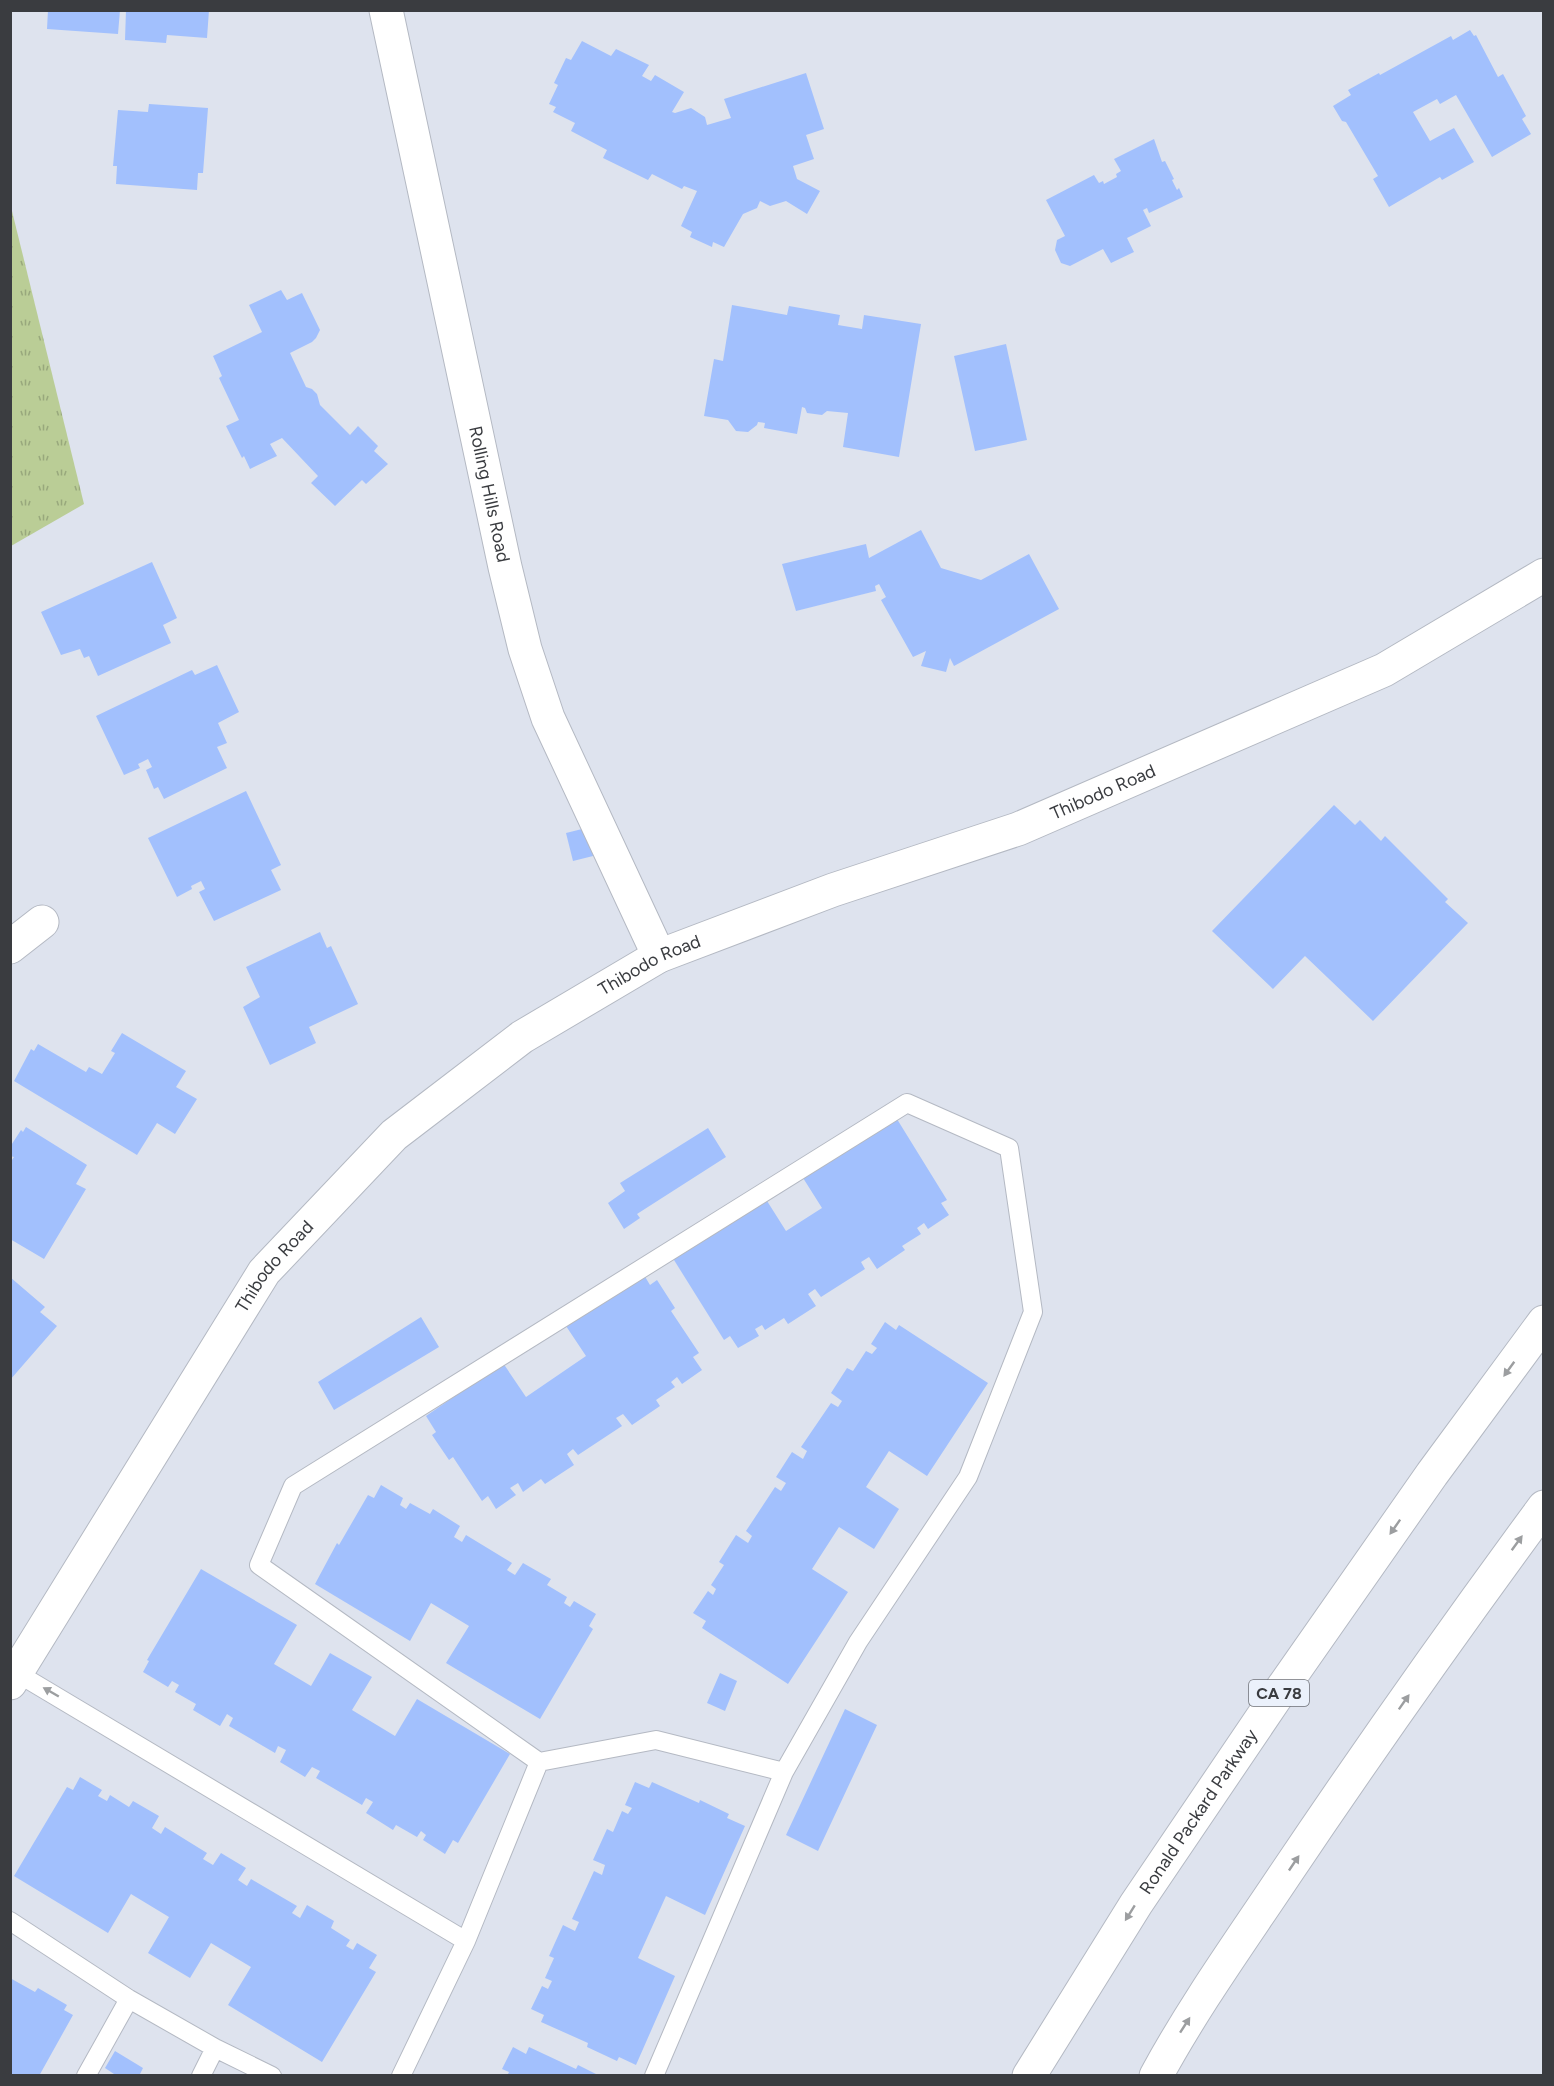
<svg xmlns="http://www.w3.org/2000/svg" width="1554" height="2086" viewBox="0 0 1554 2086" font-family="Figtree,sans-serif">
<defs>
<pattern id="park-tufts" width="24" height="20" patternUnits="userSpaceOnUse" patternTransform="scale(1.5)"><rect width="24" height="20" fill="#bacd96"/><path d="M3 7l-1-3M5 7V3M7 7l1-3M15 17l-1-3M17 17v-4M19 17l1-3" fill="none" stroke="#98a87c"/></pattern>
</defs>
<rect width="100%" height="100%" fill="#dee3ee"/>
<path fill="url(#park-tufts)" d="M 11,207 L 84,504 L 11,546 L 10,546 Z"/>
<path fill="#a2c0fd" d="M 48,10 L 120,10 L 118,34 L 47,29 Z
M 126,10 L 209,10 L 207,38 L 167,35 L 166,43 L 125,40 Z
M 1470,30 L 1474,36 L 1476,35 L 1498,77 L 1503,74 L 1526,116 L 1522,119 L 1531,134 L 1492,157 L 1456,95 L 1440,104 L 1437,99 L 1413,112 L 1430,141 L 1454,128 L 1474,162 L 1442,180 L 1440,177 L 1389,207 L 1373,179 L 1378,176 L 1346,122 L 1342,121 L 1333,106 L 1351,95 L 1348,90 L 1379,73 L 1380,75 L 1451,36 L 1453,40 Z
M 582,41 L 611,56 L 616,49 L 649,65 L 642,76 L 651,81 L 655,75 L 684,92 L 672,112 L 675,113 L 691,108 L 705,117 L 707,125 L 731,118 L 724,99 L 806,73 L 824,129 L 806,135 L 814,159 L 793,166 L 797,179 L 820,191 L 807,214 L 786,201 L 770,206 L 760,201 L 757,208 L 743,214 L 724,247 L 713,242 L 712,247 L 690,237 L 692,232 L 681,226 L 697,191 L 684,186 L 682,189 L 652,174 L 648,180 L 603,158 L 607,150 L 571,131 L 575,123 L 553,112 L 556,107 L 549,104 L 558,85 L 554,83 L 566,58 L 571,60 Z
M 149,104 L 208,108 L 203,173 L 198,173 L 197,190 L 116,184 L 117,166 L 113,166 L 118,110 L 148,112 Z
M 1154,139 L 1162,162 L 1165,161 L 1174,179 L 1172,180 L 1177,190 L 1179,188 L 1183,197 L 1149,213 L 1147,208 L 1143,210 L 1151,226 L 1127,238 L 1134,252 L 1111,263 L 1103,249 L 1070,266 L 1061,263 L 1055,250 L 1057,240 L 1065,236 L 1046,200 L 1094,175 L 1099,183 L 1103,181 L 1104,184 L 1117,177 L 1116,174 L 1121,171 L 1114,159 Z
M 281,290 L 287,300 L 302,293 L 320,330 L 316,338 L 312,342 L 290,353 L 306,387 L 312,389 L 317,394 L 320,405 L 350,435 L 358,426 L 378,446 L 374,451 L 388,464 L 366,484 L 362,480 L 335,506 L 311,483 L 318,476 L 282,438 L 270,444 L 277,456 L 250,469 L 244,456 L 242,458 L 226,426 L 239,420 L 219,378 L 222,376 L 213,356 L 262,332 L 249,305 Z
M 732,305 L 787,315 L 789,306 L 840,315 L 838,325 L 862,329 L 864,315 L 921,324 L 899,457 L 843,447 L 848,413 L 827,411 L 822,415 L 807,413 L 805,408 L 802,407 L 797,434 L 764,428 L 765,423 L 758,422 L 757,425 L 748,432 L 736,431 L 728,420 L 704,416 L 714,359 L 723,361 Z
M 1006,344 L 1027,440 L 975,451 L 954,356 Z
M 921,530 L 941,568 L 981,580 L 1029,554 L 1059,609 L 954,666 L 950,658 L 946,672 L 921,666 L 926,651 L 913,657 L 881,600 L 886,597 L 879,584 L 875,586 L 876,591 L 796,611 L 782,564 L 866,544 L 869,558 Z
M 152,562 L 177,618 L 163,625 L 171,643 L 98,676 L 89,656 L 84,658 L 80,649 L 61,655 L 41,612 Z
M 217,665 L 239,712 L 218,723 L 227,743 L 217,747 L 227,768 L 164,799 L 158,787 L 154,789 L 146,770 L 152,767 L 148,759 L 138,764 L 140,768 L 124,775 L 96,716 L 192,670 L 195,675 Z
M 246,791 L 281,865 L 271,870 L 281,890 L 214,921 L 199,892 L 205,889 L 201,881 L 191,886 L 192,889 L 177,897 L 148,838 Z
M 1334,805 L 1355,825 L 1360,820 L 1381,841 L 1385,836 L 1448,899 L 1445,902 L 1468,923 L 1373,1021 L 1305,956 L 1273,989 L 1212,931 Z
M 594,826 L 601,854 L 573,861 L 566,833 Z
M 320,932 L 327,948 L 331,946 L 358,1004 L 309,1027 L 316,1043 L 270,1065 L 243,1007 L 260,997 L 246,967 Z
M 122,1033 L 186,1071 L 176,1087 L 197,1099 L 175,1134 L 157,1123 L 137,1155 L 14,1081 L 31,1049 L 34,1051 L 38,1044 L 86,1072 L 89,1067 L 102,1074 L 115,1053 L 111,1051 Z
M 892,1111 L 947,1200 L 941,1203 L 949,1215 L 928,1229 L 924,1223 L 917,1228 L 921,1234 L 902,1246 L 905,1250 L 877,1269 L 869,1257 L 861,1262 L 865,1269 L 821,1297 L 815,1289 L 808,1294 L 816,1306 L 788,1324 L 784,1318 L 765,1330 L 762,1325 L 755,1329 L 759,1336 L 738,1348 L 730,1336 L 724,1340 L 669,1252 L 762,1193 L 786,1231 L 822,1208 L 798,1170 Z
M 26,1127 L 87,1165 L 76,1184 L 86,1189 L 44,1259 L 10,1239 L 10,1163 L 14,1157 L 10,1156 L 10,1147 L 21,1130 L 23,1132 Z
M 708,1128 L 726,1157 L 637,1214 L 640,1218 L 624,1229 L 608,1203 L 625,1191 L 620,1183 Z
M 641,1270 L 650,1285 L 657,1280 L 675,1308 L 671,1311 L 699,1353 L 693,1357 L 702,1370 L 682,1384 L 677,1377 L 671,1382 L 675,1387 L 656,1400 L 660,1406 L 632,1425 L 623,1414 L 616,1418 L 622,1426 L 578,1455 L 573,1449 L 567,1454 L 574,1465 L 545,1484 L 541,1479 L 523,1492 L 518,1483 L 510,1488 L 516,1495 L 496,1509 L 488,1496 L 482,1501 L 453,1457 L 449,1460 L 432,1435 L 436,1432 L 426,1416 L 503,1363 L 526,1397 L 586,1356 L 564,1323 Z
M 10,1277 L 45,1307 L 40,1312 L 57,1326 L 10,1380 Z
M 421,1317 L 439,1347 L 334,1410 L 318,1382 Z
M 885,1322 L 896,1330 L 899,1325 L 988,1383 L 927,1476 L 889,1451 L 866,1487 L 899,1509 L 874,1549 L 839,1527 L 812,1569 L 848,1592 L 788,1684 L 702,1628 L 706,1621 L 693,1613 L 708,1591 L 713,1595 L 716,1589 L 711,1585 L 724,1565 L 719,1562 L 736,1535 L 748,1543 L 752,1536 L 746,1531 L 775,1487 L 781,1491 L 786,1483 L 776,1477 L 792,1452 L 803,1459 L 807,1451 L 801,1447 L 831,1403 L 838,1407 L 842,1401 L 831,1393 L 847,1368 L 853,1371 L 866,1351 L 872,1354 L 877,1348 L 871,1344 Z
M 381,1485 L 403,1498 L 400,1505 L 406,1509 L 410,1503 L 430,1514 L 433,1509 L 460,1526 L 454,1537 L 462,1542 L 466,1535 L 512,1563 L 507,1570 L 515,1575 L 523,1563 L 551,1579 L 547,1585 L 567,1597 L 564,1603 L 570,1607 L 574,1601 L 596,1614 L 589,1626 L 593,1629 L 540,1719 L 446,1663 L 469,1626 L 431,1603 L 410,1641 L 315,1584 L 337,1543 L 339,1545 L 368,1495 L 374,1498 Z
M 201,1569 L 297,1625 L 274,1664 L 311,1686 L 330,1653 L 372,1677 L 352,1710 L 395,1736 L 417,1699 L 510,1754 L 458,1843 L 453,1840 L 445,1854 L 423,1840 L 426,1835 L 421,1831 L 417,1837 L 396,1825 L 393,1830 L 366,1813 L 373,1802 L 366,1798 L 362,1805 L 316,1778 L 320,1771 L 312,1767 L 305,1777 L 280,1762 L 286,1750 L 278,1746 L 275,1753 L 229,1726 L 233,1718 L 227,1714 L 220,1726 L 193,1710 L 196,1704 L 175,1692 L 179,1685 L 172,1681 L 168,1687 L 143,1672 L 149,1661 L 147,1660 Z
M 720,1673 L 737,1681 L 725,1711 L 707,1703 Z
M 845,1709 L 877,1725 L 818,1851 L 786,1835 Z
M 80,1777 L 102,1790 L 98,1796 L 107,1801 L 110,1795 L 129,1807 L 133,1801 L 159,1816 L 152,1828 L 161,1834 L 165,1827 L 207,1853 L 203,1859 L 213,1865 L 221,1853 L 246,1868 L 238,1880 L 247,1886 L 251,1879 L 297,1906 L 292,1913 L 300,1918 L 307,1905 L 334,1921 L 331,1928 L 350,1940 L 346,1946 L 353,1950 L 357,1943 L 377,1955 L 369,1968 L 376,1972 L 322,2062 L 228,2005 L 251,1967 L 211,1943 L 190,1978 L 148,1953 L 169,1917 L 131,1894 L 108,1933 L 14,1876 L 67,1787 L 73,1790 Z
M 635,1782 L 649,1788 L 652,1782 L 699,1803 L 700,1800 L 729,1814 L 727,1818 L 745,1826 L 705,1915 L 666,1896 L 638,1958 L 675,1976 L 636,2065 L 619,2057 L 617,2061 L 587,2047 L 588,2043 L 541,2022 L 544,2015 L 531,2009 L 542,1986 L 548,1989 L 552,1981 L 545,1978 L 554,1958 L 549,1956 L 563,1925 L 575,1931 L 579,1922 L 572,1919 L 594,1871 L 602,1875 L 605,1865 L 593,1860 L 607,1829 L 613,1832 L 622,1811 L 628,1814 L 632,1808 L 625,1805 Z
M 10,1978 L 35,1992 L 38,1988 L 67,2005 L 64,2010 L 73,2015 L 39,2076 L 10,2076 Z
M 513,2047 L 526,2054 L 529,2047 L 576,2069 L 578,2065 L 600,2076 L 507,2076 L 509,2072 L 502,2069 Z
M 115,2051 L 143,2068 L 139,2076 L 117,2076 L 105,2068 Z"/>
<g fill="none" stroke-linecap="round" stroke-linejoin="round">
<defs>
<path id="service" d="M 17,1673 L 466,1941
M 539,1762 L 259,1565 L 293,1486 L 907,1103 L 1009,1148 L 1033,1312 L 968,1477 L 858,1642 L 784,1772 L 654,2076
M 10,1921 L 129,1999 L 215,2048 L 272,2076
M 86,2076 L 129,1999
M 201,2076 L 215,2048
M 401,2076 L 466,1941 L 539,1762 L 656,1740 L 784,1772"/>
<g id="minor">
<path id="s1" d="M 386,10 L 505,567 L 525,649 L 548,718 L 659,956"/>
<path d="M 10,947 L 42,922"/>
</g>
<g id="tertiary">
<path id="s2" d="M 10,1683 L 264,1272 L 394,1135 L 522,1037 L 659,956 L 833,890 L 1018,829 L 1384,670 L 1544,575"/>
</g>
<g id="motorway">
<path id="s3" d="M 1029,2076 L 1136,1904 L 1274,1700 L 1432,1474 L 1544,1322"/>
<path d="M 1156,2076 C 1194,2006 1240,1942 1284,1876 C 1368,1751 1455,1628 1544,1507"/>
</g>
</defs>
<use href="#service" stroke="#b4b9c3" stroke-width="20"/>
<use href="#minor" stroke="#b4b9c3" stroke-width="35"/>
<use href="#tertiary" stroke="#b4b9c3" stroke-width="35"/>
<use href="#motorway" stroke="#b4b9c3" stroke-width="35"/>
<use href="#service" stroke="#fff" stroke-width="18"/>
<use href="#minor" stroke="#fff" stroke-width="33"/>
<use href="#tertiary" stroke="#fff" stroke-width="33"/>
<use href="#motorway" stroke="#fff" stroke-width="33"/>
</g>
<defs><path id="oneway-solid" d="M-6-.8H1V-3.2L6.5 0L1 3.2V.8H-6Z" transform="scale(1.5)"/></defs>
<g fill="#9c9ea0">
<use href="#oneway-solid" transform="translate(1509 1369) rotate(126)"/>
<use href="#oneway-solid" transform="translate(1395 1527) rotate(125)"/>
<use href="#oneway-solid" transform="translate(1517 1543) rotate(-54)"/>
<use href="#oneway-solid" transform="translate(51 1692) rotate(-150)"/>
<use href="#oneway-solid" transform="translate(1404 1702) rotate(-55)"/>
<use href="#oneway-solid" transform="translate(1294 1863) rotate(-56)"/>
<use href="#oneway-solid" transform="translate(1130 1913) rotate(122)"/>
<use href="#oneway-solid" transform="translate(1185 2025) rotate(-57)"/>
</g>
<g text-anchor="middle" stroke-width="4.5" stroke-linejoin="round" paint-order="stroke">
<rect fill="#ebf1fb" stroke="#6f7278" stroke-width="1.5" x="1249" y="1680" width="60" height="26" rx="4.5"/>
<g font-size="16" font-weight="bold" fill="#3a3c40">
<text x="1279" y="1699">CA 78</text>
</g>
<g font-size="18" fill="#3a3c40" stroke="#ebf1fb">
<text dy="6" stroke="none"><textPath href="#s1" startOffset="495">Rolling Hills Road</textPath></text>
<text dy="6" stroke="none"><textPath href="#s2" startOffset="1466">Thibodo Road</textPath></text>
<text dy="6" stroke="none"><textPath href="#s2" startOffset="980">Thibodo Road</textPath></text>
<text dy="6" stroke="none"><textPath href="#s2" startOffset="494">Thibodo Road</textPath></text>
<text dy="6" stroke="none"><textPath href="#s3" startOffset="314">Ronald Packard Parkway</textPath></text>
</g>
</g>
<rect width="1554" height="2086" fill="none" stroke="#3a3c40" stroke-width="24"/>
</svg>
